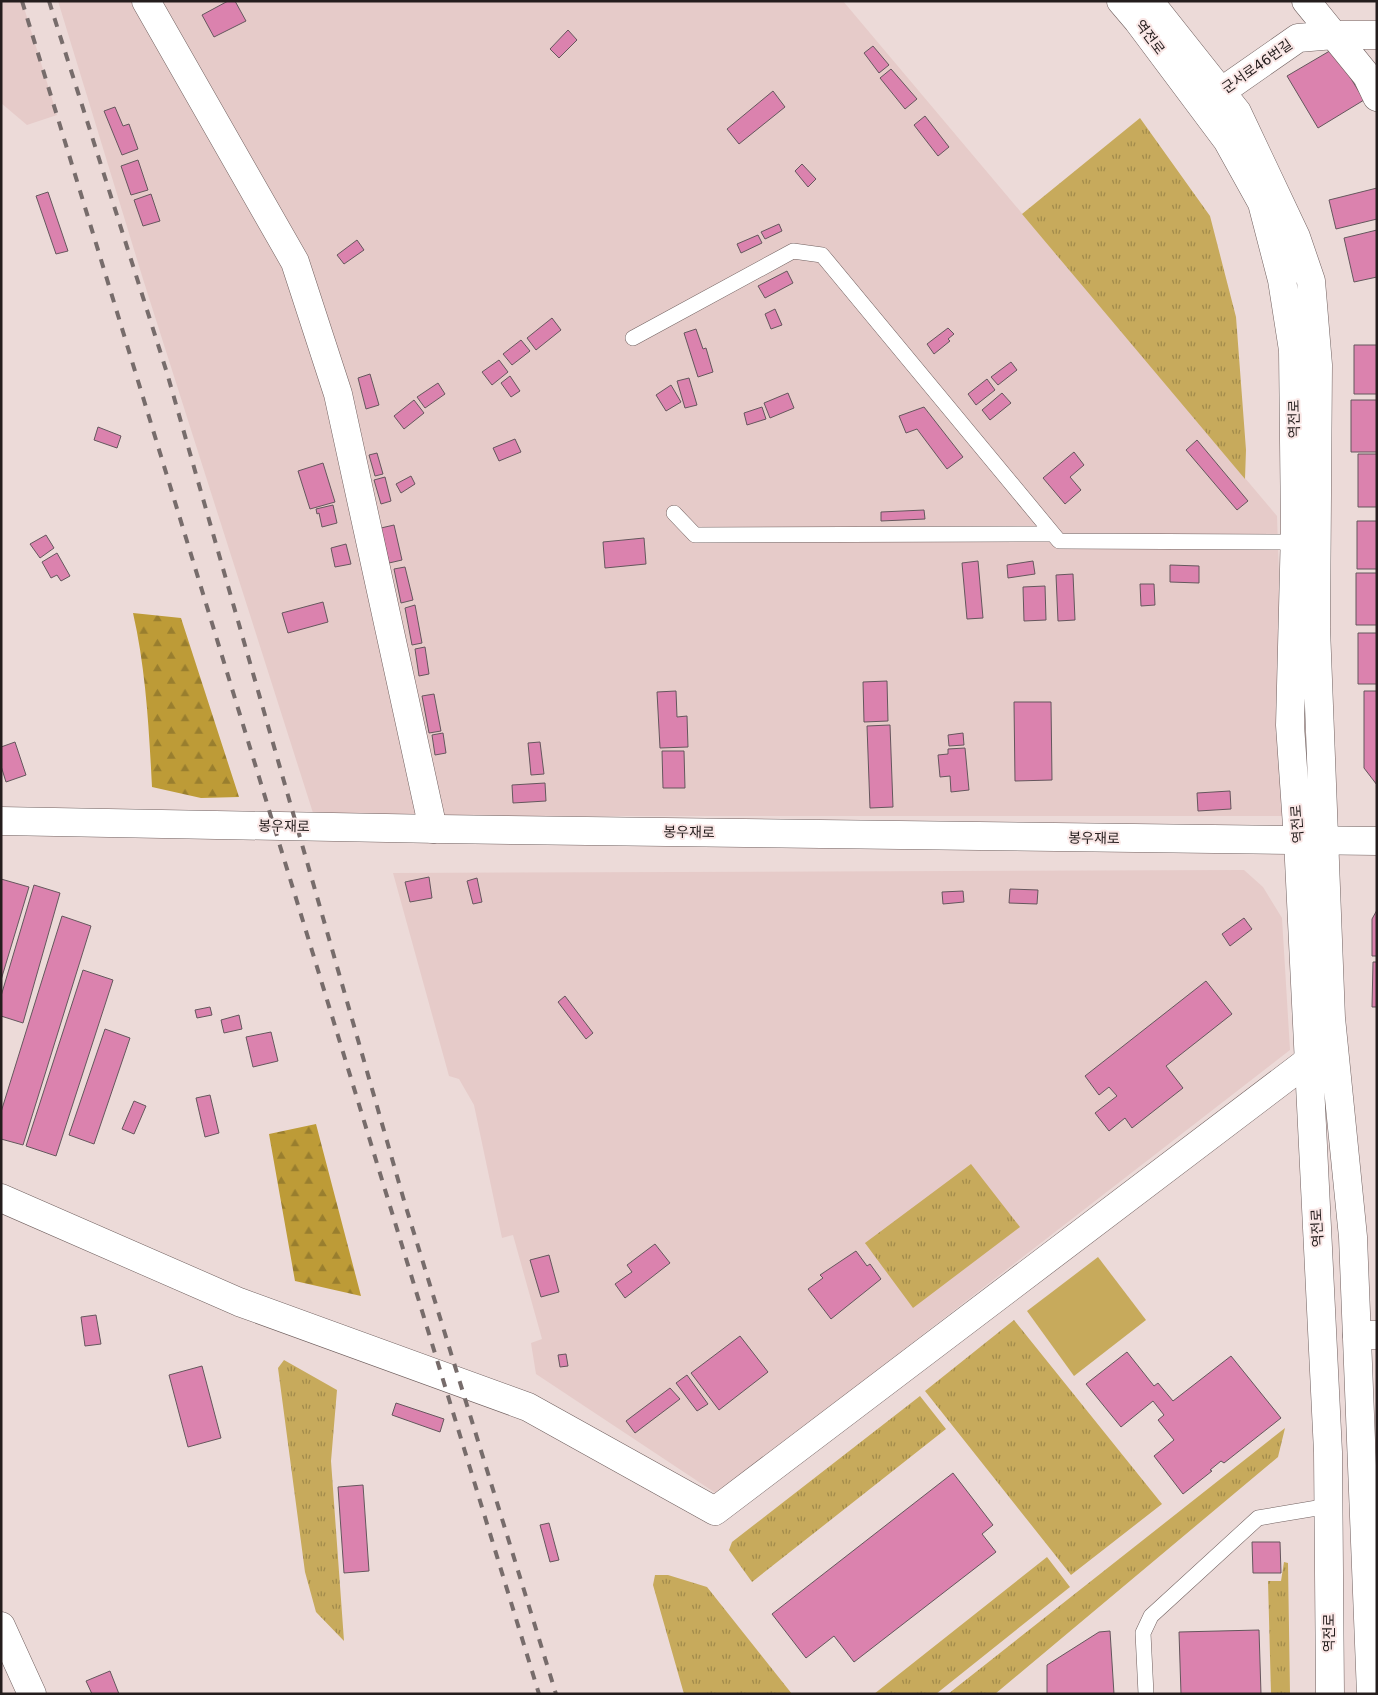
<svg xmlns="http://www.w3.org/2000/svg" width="1378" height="1695" viewBox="0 0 1378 1695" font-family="'DejaVu Sans','Noto Sans KR',sans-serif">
<defs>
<pattern id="grass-tufts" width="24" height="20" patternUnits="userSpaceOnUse" patternTransform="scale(1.25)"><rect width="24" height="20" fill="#c7aa5c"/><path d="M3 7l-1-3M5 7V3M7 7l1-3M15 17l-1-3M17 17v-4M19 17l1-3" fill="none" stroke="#a18a4b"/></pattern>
<pattern id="forest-firs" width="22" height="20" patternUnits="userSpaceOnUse" patternTransform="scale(1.25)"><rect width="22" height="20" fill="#bd9b37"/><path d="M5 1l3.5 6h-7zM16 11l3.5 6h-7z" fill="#997e2e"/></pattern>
</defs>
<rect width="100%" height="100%" fill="#ecdad8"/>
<path fill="#e6cbc9" d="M 1,1 L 22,1 L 57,115 L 27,125 L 1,103 Z
M 58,1 L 843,1 L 1277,516 L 1287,816 L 314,816 L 143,279 Z
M 1244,870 L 1263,887 L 1282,918 L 1290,1050 L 717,1494 L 536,1374 L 531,1343 L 542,1339 L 513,1235 L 502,1238 L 474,1105 L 459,1079 L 449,1076 L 393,873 Z"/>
<path fill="url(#grass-tufts)" d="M 1140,118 L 1210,216 L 1236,317 L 1246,450 L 1245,479 L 1022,214 Z
M 971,1164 L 1020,1227 L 913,1308 L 865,1243 Z
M 1014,1320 L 1162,1504 L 1071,1575 L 925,1391 Z
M 284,1360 L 337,1390 L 331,1461 L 344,1641 L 316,1612 L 305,1572 L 278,1368 Z
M 920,1396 L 946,1429 L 752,1582 L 729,1550 L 732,1542 Z
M 1285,1428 L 1278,1457 L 995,1694 L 948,1694 Z
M 1047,1557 L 1070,1587 L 936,1694 L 874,1694 Z
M 1284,1562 L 1288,1563 L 1290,1694 L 1271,1694 L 1268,1581 L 1281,1581 Z
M 655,1575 L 668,1575 L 707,1587 L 792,1694 L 684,1694 L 653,1585 Z"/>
<path fill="url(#forest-firs)" d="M 133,613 L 181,618 L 239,797 L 201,798 L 152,787 C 149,729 146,670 133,613 Z
M 316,1124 L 361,1296 L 295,1281 L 269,1134 Z"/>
<path fill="#c7aa5c" d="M 1098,1257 L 1146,1320 L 1074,1376 L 1027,1311 Z"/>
<path fill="#db82ae" stroke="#65575d" d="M 228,1 L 235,1 L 246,21 L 214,37 L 202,15 Z
M 568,30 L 577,40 L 559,58 L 550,49 Z
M 873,46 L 889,65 L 879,73 L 864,53 Z
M 1333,49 L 1364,100 L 1318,128 L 1287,76 Z
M 891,69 L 917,99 L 905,109 L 880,78 Z
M 773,91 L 785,107 L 739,144 L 727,129 Z
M 115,107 L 123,126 L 129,124 L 138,149 L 122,155 L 104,111 Z
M 925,116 L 949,147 L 938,156 L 914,125 Z
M 138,160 L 148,190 L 131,195 L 121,166 Z
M 802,164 L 816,179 L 808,187 L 795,171 Z
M 1377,188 L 1377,219 L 1336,229 L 1329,200 Z
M 48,192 L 68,251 L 56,254 L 36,196 Z
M 151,194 L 160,221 L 143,226 L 134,200 Z
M 779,224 L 782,231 L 765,239 L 761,232 Z
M 1377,230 L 1377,277 L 1354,282 L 1344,238 Z
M 758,235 L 762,243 L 741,253 L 737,244 Z
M 357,240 L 364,250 L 344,264 L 337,255 Z
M 787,271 L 793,283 L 765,298 L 758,286 Z
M 775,309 L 782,325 L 771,329 L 765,314 Z
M 552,318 L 561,330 L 536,350 L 527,338 Z
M 948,328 L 954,334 L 948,339 L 950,341 L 934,354 L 927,344 Z
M 696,329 L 703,349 L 706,348 L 713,372 L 698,377 L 684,333 Z
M 521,340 L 530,351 L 512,365 L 503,354 Z
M 1354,345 L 1377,345 L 1377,394 L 1354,394 Z
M 499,360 L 508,372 L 492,385 L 482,372 Z
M 1011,362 L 1017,370 L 998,385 L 991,377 Z
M 370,374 L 379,405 L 366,409 L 358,378 Z
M 510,376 L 520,391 L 511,397 L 501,383 Z
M 689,378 L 697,405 L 685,408 L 677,381 Z
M 987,379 L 995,390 L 976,405 L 968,394 Z
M 438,383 L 445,394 L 425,408 L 417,397 Z
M 671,385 L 681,402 L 666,411 L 656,395 Z
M 788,393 L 794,408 L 770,418 L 764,403 Z
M 1002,393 L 1011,403 L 990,420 L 982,410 Z
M 414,400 L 424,413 L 404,429 L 394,416 Z
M 1351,400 L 1377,400 L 1377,452 L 1351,452 Z
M 762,407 L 766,419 L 747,425 L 744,413 Z
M 924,407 L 963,457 L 947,469 L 917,429 L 906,433 L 899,416 Z
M 98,427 L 121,436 L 117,448 L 94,440 Z
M 515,439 L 521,452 L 499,461 L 493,448 Z
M 1197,440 L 1248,501 L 1237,510 L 1186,450 Z
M 1074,452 L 1084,465 L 1070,477 L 1081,490 L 1065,504 L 1043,478 Z
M 377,453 L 383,474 L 375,476 L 369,455 Z
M 1358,454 L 1377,454 L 1377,507 L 1358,507 Z
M 323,463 L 335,502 L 310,509 L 298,471 Z
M 411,476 L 415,484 L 401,493 L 396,484 Z
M 385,477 L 391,501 L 381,504 L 374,480 Z
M 333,505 L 337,523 L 322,527 L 319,513 L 317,514 L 316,509 Z
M 924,510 L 925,519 L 881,521 L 881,512 Z
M 1357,521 L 1377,521 L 1377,569 L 1357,569 Z
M 394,525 L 402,560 L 389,563 L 381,528 Z
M 46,535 L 54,548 L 40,558 L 30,544 Z
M 644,538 L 646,564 L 605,568 L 603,542 Z
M 346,544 L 351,564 L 335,567 L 331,548 Z
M 57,553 L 70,576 L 61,581 L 57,575 L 51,578 L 42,562 Z
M 978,561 L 983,618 L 967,619 L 962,563 Z
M 1033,561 L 1035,574 L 1008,578 L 1007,565 Z
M 1170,565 L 1199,566 L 1199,583 L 1170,582 Z
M 405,567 L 413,600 L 401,603 L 394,569 Z
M 1356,573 L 1377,573 L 1377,625 L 1356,625 Z
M 1073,574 L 1075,620 L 1058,621 L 1056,575 Z
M 1140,584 L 1154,584 L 1155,605 L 1141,606 Z
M 1045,586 L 1046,620 L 1024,621 L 1023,587 Z
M 323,602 L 328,622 L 288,633 L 282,613 Z
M 415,605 L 422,643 L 412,645 L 405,608 Z
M 1358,633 L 1377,633 L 1377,684 L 1358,684 Z
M 425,647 L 429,674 L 419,676 L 415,649 Z
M 887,681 L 888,721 L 864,722 L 863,682 Z
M 676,691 L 677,717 L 687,716 L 688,747 L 660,748 L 657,692 Z
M 1364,691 L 1377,691 L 1377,785 L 1364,768 Z
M 434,694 L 441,731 L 429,733 L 422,696 Z
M 1014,702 L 1051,702 L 1052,780 L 1015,781 Z
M 890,725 L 893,807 L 870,808 L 867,726 Z
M 443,733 L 446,753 L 435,755 L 432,735 Z
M 963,733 L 964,745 L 949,746 L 948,735 Z
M 15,742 L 26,775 L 6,782 L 1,766 L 1,747 Z
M 540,742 L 544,774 L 531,775 L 528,743 Z
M 965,748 L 969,790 L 951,792 L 950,776 L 940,777 L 938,755 L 948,754 L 948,749 Z
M 662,751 L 684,751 L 685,788 L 663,788 Z
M 545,783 L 546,801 L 513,803 L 512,785 Z
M 1230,791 L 1231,809 L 1198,811 L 1197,793 Z
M 429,877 L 432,898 L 410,902 L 405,882 Z
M 477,878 L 482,902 L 473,904 L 467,881 Z
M 1,879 L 29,887 L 1,980 Z
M 34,885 L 60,893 L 23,1023 L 1,1016 L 1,996 Z
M 1010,889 L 1038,890 L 1037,904 L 1009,903 Z
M 963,891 L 964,902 L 943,904 L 942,892 Z
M 1377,910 L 1377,956 L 1372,956 L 1372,919 Z
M 62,916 L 91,926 L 23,1145 L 1,1139 L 1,1112 Z
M 1244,918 L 1252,929 L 1230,946 L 1222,934 Z
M 1373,962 L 1377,962 L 1377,1007 L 1372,1007 Z
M 83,970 L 113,980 L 56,1156 L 26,1146 Z
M 1206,981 L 1232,1014 L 1166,1066 L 1183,1088 L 1132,1128 L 1125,1118 L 1109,1131 L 1095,1113 L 1117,1096 L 1109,1087 L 1099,1095 L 1085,1076 Z
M 565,996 L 593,1033 L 586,1039 L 558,1002 Z
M 210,1007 L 212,1015 L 197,1018 L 195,1010 Z
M 239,1015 L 242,1029 L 224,1033 L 221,1020 Z
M 105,1029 L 130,1038 L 94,1144 L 69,1135 Z
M 271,1032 L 278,1061 L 253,1067 L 246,1037 Z
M 210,1095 L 219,1133 L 205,1137 L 196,1098 Z
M 134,1101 L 146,1106 L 134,1134 L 122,1129 Z
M 655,1244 L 670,1263 L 625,1298 L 615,1284 L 632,1272 L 627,1265 Z
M 856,1251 L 867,1266 L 870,1264 L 881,1279 L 831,1319 L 808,1289 L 823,1278 L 820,1275 Z
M 549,1255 L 559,1292 L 541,1297 L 530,1260 Z
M 96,1315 L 101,1344 L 85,1346 L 81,1317 Z
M 740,1336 L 768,1372 L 719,1410 L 691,1373 Z
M 1127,1352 L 1154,1386 L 1158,1383 L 1173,1401 L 1231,1356 L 1281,1418 L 1224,1463 L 1221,1461 L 1210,1470 L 1212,1471 L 1183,1494 L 1154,1456 L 1174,1440 L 1158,1420 L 1164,1415 L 1153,1401 L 1121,1427 L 1086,1384 Z
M 566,1354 L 568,1366 L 560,1367 L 558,1355 Z
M 202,1366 L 221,1438 L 188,1447 L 169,1375 Z
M 687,1375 L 708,1404 L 697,1411 L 676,1383 Z
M 670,1388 L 680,1399 L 635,1433 L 626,1421 Z
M 396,1403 L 444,1419 L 440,1432 L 392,1415 Z
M 953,1473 L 993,1525 L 982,1534 L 996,1552 L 854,1662 L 834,1636 L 806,1658 L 772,1614 Z
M 363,1485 L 369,1571 L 344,1573 L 338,1487 Z
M 549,1523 L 559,1560 L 550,1562 L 540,1525 Z
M 1252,1542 L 1280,1542 L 1281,1573 L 1253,1573 Z
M 1259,1630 L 1261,1694 L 1181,1694 L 1179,1632 Z
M 1110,1631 L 1114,1694 L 1047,1694 L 1047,1665 L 1099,1632 Z
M 110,1671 L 119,1694 L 92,1694 L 86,1681 Z"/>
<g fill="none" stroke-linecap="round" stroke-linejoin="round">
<defs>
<path id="service" d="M 633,338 L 793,251 L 822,255 L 1059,541 L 1294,542
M 674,513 L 695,535 L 1053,534
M 1146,1694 L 1143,1633 L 1151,1616 L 1258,1518 L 1329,1506"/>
<path id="minor" d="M 146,1 L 295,262 L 338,394 L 433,829
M 1306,1 L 1367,76 L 1377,97
M 1202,105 L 1298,38 L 1334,35 L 1377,35
M 1,1198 L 239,1302 L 528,1407 L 715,1511 L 1308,1061
M 1357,1335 L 1377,1335
M 1,1626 L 32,1694"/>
<path id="tertiary" d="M 1,821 L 439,829 L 1377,841"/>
<path id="secondary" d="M 1121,1 L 1138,21 L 1227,140 L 1262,203 L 1282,280 L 1293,350 L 1295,530 L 1290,725 L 1298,840 L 1328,1452 L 1330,1694
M 1149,1 L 1237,112 L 1296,237 L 1311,281 L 1318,365 L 1316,628 L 1331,1018 L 1353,1237 L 1371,1694"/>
</defs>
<use href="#service" stroke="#70605f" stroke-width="16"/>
<use href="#minor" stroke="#70605f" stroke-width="29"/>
<use href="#tertiary" stroke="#70605f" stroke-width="29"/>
<use href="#secondary" stroke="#70605f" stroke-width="29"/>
<use href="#service" stroke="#fff" stroke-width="15"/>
<use href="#minor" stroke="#fff" stroke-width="28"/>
<use href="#tertiary" stroke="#fff" stroke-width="28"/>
<use href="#secondary" stroke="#fff" stroke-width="28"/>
<path stroke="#776c6b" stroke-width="4" stroke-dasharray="9 9" stroke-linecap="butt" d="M 22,1 L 539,1694
M 49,1 L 167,373 L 405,1204 L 556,1694"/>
</g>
<g text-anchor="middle" stroke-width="4" stroke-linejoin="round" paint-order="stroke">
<g font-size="14" fill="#241d1d" stroke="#fae7e6">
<text transform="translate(1150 37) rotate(53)" y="5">역전로</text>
<text transform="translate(1257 66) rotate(-35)" y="5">군서로46번길</text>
<text transform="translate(1294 419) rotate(-91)" y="5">역전로</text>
<text transform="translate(1297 824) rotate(-94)" y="5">역전로</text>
<text transform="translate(284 826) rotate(1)" y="5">봉우재로</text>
<text transform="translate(689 832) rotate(1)" y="5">봉우재로</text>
<text transform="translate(1094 838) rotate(1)" y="5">봉우재로</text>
<text transform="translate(1317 1228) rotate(-93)" y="5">역전로</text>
<text transform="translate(1329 1633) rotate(-90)" y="5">역전로</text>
</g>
</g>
<rect width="1378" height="1695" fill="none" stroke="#241d1d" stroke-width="5"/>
</svg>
